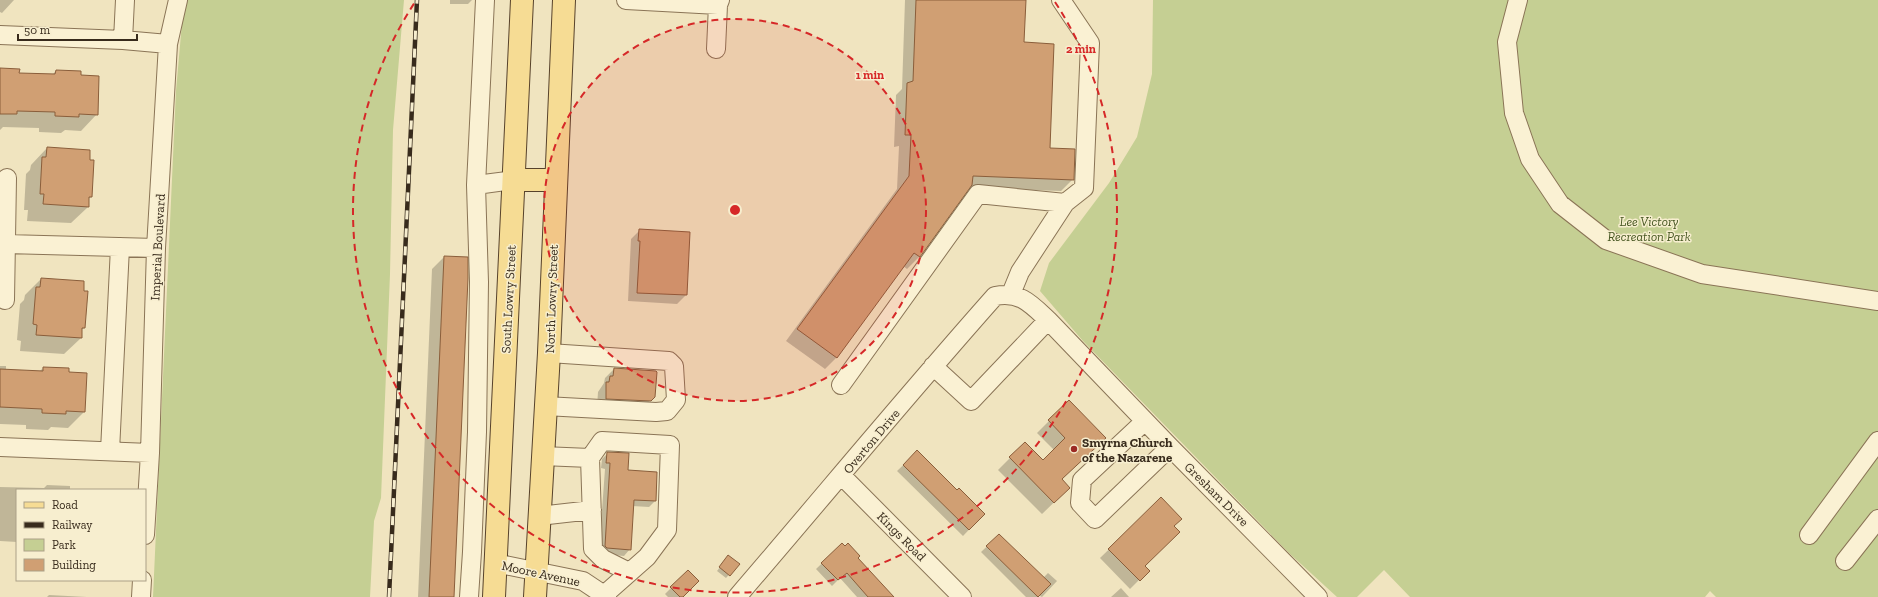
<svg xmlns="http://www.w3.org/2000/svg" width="1878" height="597" viewBox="0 0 1878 597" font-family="'Zilla Slab',serif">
<rect width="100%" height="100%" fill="#f0e4bf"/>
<path fill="#c5cf93" d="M 184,0 L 404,0 L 393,130 L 390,274 L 381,498 L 374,521 L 370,597 L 153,597 L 176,91 Z
M 1153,0 L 1878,0 L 1878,597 L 1716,597 L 1710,591 L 1705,597 L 1410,597 L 1384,570 L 1357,597 L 1337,597 L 1289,553 L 1083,341 L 1040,291 L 1049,263 L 1109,183 L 1137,137 L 1152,74 Z"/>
<path fill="#0003" d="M 0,0 L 14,0 L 2,13 L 0,12 Z
M 450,0 L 472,0 L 468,4 L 450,4 Z
M 905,0 L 1025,0 L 1023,43 L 1049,149 L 1073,179 L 1061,191 L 969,188 L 919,257 L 907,269 L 903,266 L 836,358 L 825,369 L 786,341 L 897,189 L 899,146 L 894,147 L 896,95 L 902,89 Z
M 0,69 L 18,74 L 52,75 L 56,71 L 80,76 L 97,114 L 81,131 L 65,130 L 61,133 L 39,132 L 39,128 L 3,127 L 0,130 Z
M 47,148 L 91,197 L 88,199 L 88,207 L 71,223 L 27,221 L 28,210 L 24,210 L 26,174 L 30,170 L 31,165 Z
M 640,230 L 686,295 L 677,304 L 628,301 L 631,239 Z
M 444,257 L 467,258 L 453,597 L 418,597 L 432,269 Z
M 41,279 L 84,328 L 81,330 L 81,338 L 64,354 L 20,351 L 21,341 L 17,340 L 20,304 L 24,300 L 25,295 Z
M 0,366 L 6,366 L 6,370 L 39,372 L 43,368 L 84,412 L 68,428 L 51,427 L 48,430 L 26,429 L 26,425 L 0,424 Z
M 614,369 L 654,396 L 641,410 L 597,407 L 598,392 L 604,383 L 605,378 Z
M 1069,401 L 1104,438 L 1061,480 L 1069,488 L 1042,514 L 998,470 L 1025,443 L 1043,462 L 1054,450 L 1037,433 Z
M 917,452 L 957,491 L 984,514 L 963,536 L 897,471 Z
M 608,453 L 655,501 L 649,507 L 632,506 L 630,549 L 624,556 L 601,554 L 599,552 L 605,469 L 601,468 L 602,459 Z
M 47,485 L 70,486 L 70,489 L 82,490 L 17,490 L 17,542 L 0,541 L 0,487 L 44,488 Z
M 1161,499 L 1173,526 L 1143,566 L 1148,571 L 1130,589 L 1100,558 Z
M 999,535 L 1043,578 L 1048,573 L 1057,581 L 1042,597 L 1038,595 L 1037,597 L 1026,597 L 981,552 Z
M 842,544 L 857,558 L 893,597 L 857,597 L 840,578 L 832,586 L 816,569 Z
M 726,559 L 738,565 L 726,578 L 717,571 Z
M 688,571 L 682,597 L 668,597 L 665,594 Z
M 1121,588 L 1129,597 L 1111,597 Z
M 49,595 L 87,597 L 47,597 Z"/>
<path fill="#d09f73" stroke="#8a5e3b" d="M 916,0 L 1026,0 L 1024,42 L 1054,44 L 1050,148 L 1075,149 L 1074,180 L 973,176 L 972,185 L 920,257 L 914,253 L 837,358 L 797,329 L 909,176 L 911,135 L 905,135 L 907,83 L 913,81 Z
M 0,68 L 20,69 L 19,73 L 55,74 L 56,70 L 81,71 L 81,75 L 99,76 L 98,115 L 79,114 L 79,117 L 55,116 L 55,112 L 17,111 L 17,114 L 0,114 Z
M 47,147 L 90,150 L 90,160 L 94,160 L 92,197 L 89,197 L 89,207 L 43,204 L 44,194 L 40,194 L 42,157 L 46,157 Z
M 639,229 L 690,232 L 687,295 L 637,293 L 640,241 L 638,241 Z
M 444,256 L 468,257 L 468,278 L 454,597 L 429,597 Z
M 41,278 L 84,281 L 84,291 L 88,291 L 85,328 L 82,328 L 82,338 L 36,335 L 37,325 L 33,324 L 36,287 L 40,287 Z
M 43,367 L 69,368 L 69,372 L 87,373 L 85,412 L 66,411 L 66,414 L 42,413 L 42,409 L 0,407 L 0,369 L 43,371 Z
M 614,368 L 656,371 L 657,372 L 655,397 L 651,401 L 606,399 L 606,382 L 609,382 L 610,376 L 613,376 Z
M 1069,400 L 1106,438 L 1062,479 L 1070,488 L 1054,503 L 1009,457 L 1025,442 L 1043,460 L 1065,438 L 1048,420 Z
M 917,450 L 957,490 L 959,488 L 985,514 L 969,530 L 903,465 Z
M 607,452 L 629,453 L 628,470 L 657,472 L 656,501 L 634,500 L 631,550 L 607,548 L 605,546 L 610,463 L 606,463 Z
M 1161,497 L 1182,519 L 1174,526 L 1180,532 L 1145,566 L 1150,571 L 1140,581 L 1108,549 Z
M 999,534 L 1051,584 L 1038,597 L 986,546 Z
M 842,543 L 845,546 L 848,543 L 860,556 L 858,558 L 894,597 L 868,597 L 847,573 L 838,580 L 821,563 Z
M 728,555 L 740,564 L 730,576 L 719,567 Z
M 688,570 L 699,581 L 683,597 L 680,597 L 670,587 Z"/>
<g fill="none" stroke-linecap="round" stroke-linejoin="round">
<defs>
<path id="minor" d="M 125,0 L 123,40 L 168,44 L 156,248 L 150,453 L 145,535
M 626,0 L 718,5 L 720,0
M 1518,0 L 1507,42 L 1514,113 L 1530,159 L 1560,204 L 1606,240 L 1702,274 L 1878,301
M 0,35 L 123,40
M 168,44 L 178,0
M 716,49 L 718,5
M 476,185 L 514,180
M 6,244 L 156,248
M 1011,294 L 1020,272 L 1065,203
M 5,300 L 7,178
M 933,366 L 971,401 L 1048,320
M 841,385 L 978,194 L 1065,203 L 1084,188 L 1090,43 L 1061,0
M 545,406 L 656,412 L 667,411 L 676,400 L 674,366 L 669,361 L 549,353
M 1145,421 L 1082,480 L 1080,503 L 1095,519 L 1170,447
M 0,447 L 150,453
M 110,451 L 120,247
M 542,456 L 590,458 L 602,441 L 670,445 L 667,530 L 647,557 L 604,595
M 590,458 L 593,549 L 603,559 L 629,572
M 842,476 L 962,597
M 539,516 L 592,510
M 1809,535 L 1878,441
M 1845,561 L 1878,519
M 495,563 L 583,581 L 607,597
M 141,597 L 142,580
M 469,597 L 472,552 L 477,432 L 479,282 L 476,185 L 485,0
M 737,597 C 823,497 907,395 995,296 C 1020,291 1031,304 1048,320 L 1170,447 L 1318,597"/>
<path id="major" d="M 514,180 L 555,180
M 494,597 L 522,0
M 535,597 L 549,353 L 564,0"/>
</defs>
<use href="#minor" stroke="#8a7456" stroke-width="20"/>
<use href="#major" stroke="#57422b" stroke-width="24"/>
<use href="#minor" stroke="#faf1d3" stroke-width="18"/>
<use href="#major" stroke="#f6dc94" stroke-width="22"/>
<defs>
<path id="rail" d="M 389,597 L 417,0"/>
</defs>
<use href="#rail" stroke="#382b1c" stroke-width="4.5"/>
<use href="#rail" stroke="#f7eecf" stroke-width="3" stroke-dasharray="9" stroke-linecap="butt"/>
</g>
<circle cx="735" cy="210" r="191" fill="#d62828" fill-opacity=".12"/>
<g fill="none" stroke="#d62828" stroke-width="2" stroke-dasharray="7 5">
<circle cx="735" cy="210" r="191"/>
<path d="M1055 2A382 382 0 1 1 415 2"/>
</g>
<circle fill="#9c2923" stroke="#f7eecf" stroke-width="1.5" cx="1074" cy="449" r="4"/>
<g text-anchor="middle" stroke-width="3" stroke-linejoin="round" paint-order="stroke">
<g font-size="13" font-style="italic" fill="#465621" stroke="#f7eecf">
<text x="1649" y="226">Lee Victory<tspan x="1649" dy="15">Recreation Park</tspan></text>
</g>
<g font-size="13" fill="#382b1c" stroke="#f7eecf">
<text transform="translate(157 247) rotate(-87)" y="5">Imperial Boulevard</text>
<text transform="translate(508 299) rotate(-87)" y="5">South Lowry Street</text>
<text transform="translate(551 299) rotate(-88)" y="5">North Lowry Street</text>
<text transform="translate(871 441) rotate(-50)" y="5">Overton Drive</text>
<text transform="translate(1217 494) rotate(45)" y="5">Gresham Drive</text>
<text transform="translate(902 536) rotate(45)" y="5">Kings Road</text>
<text transform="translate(541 573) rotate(12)" y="5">Moore Avenue</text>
</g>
<g font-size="13" font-weight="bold" fill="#382b1c" stroke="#f7eecf" text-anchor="start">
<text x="1082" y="447">Smyrna Church<tspan x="1082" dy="15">of the Nazarene</tspan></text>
</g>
</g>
<circle cx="735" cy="210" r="6" fill="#d62828" stroke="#f7eecf" stroke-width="2"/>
<g font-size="12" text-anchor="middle" font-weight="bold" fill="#d62828" stroke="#f7eecf" stroke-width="3" stroke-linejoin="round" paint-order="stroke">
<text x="1081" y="53">2 min</text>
<text x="870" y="79">1 min</text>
</g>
<rect x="16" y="489" width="130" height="92" fill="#f7eecf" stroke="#aba087"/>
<rect x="24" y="502" width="20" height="6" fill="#f6dc94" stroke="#aba087"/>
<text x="52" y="509" font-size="12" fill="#382b1c">Road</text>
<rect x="24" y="522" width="20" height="6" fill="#382b1c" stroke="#aba087"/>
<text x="52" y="529" font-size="12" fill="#382b1c">Railway</text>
<rect x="24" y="539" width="20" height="12" fill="#c5cf93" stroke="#aba087"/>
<text x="52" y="549" font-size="12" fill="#382b1c">Park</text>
<rect x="24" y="559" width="20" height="12" fill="#d09f73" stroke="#aba087"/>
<text x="52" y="569" font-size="12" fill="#382b1c">Building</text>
<path d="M18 34v6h119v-6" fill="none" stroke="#382b1c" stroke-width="2"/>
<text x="24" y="34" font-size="12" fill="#382b1c" stroke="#f7eecf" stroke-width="3" paint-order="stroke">50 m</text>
</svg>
